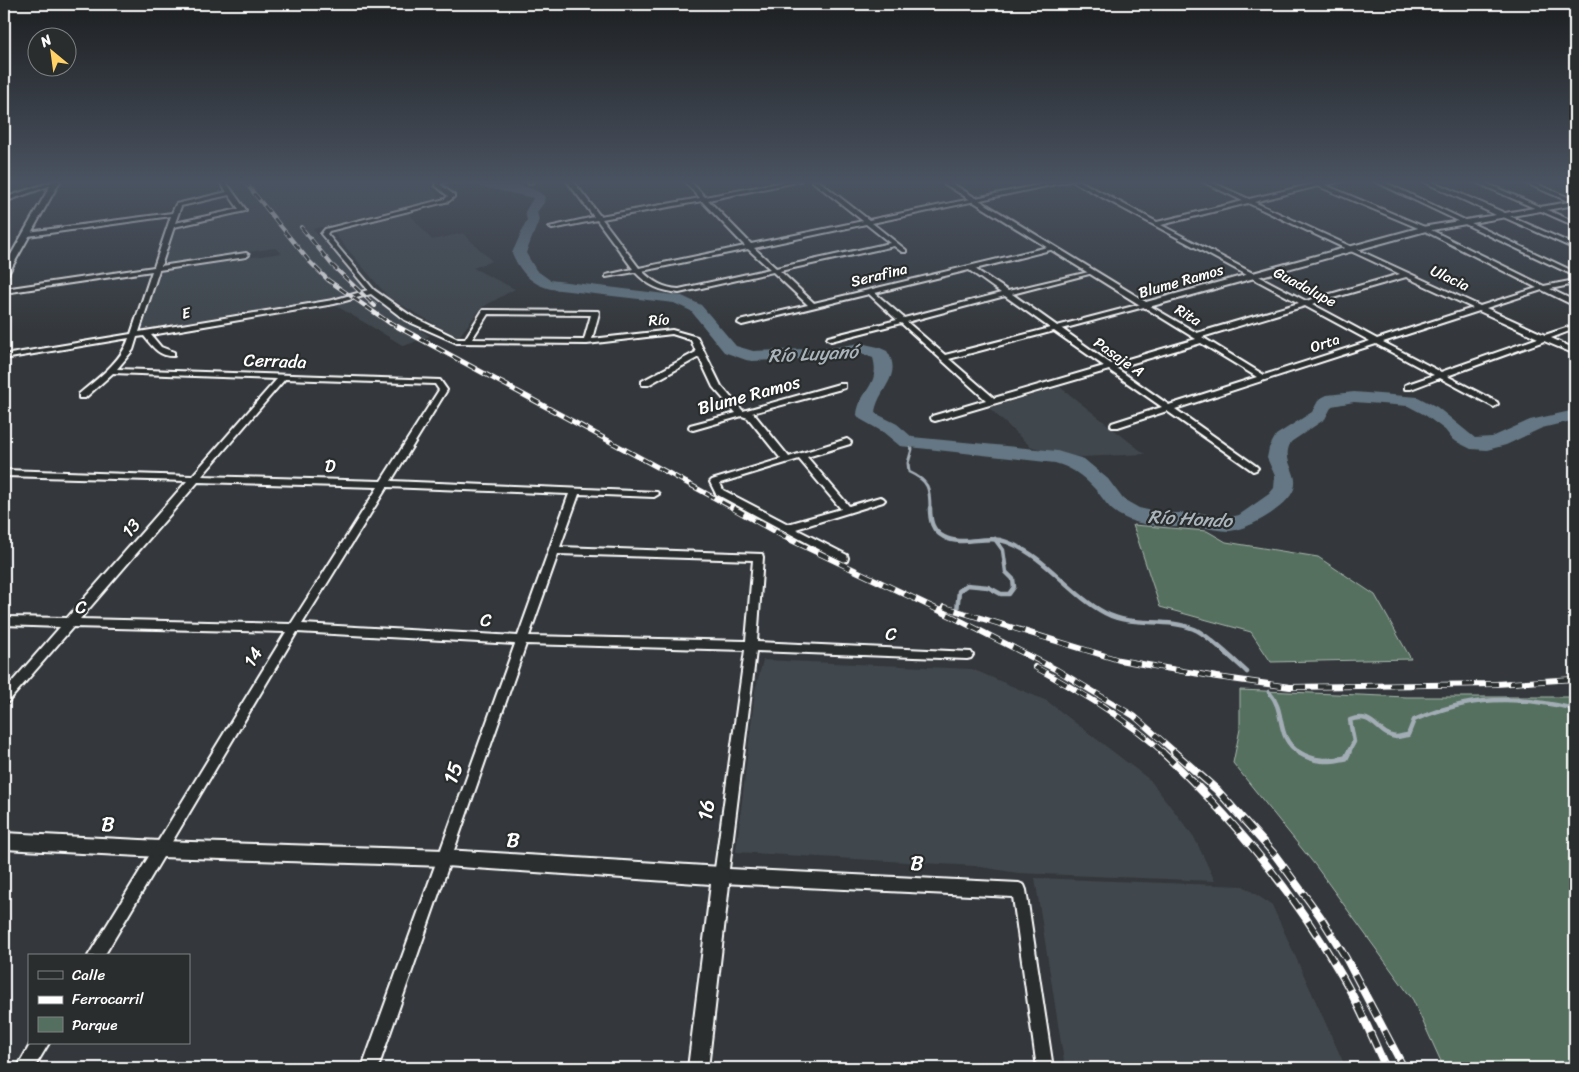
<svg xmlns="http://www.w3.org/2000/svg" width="1579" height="1072" viewBox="0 0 1579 1072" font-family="Sriracha,sans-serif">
<rect width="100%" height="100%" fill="#34383c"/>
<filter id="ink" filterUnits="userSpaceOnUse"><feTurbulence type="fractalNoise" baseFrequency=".02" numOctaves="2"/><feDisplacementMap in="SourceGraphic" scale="10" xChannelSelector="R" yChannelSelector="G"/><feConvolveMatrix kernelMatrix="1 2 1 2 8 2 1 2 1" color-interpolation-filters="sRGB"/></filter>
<g filter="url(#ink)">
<path fill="#40464d" d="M 228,181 L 425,181 L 440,198 L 313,229 L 366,291 L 394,314 L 430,336 L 404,346 L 328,301 L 139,333 L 161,270 L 282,253 L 275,248 L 161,265 L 176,227 L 247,210 Z
M 409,213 L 432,240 L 463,233 L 492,261 L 473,268 L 515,289 L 481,308 L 458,338 L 388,297 L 333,232 Z
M 1060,387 L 1145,454 L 1081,457 L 1051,453 L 1030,446 L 989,408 Z
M 763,660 L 972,669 L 1047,701 L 1150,780 L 1194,837 L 1215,881 L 1018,873 L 975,866 L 736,852 L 755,691 Z
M 1035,878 L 1243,886 L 1272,905 L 1346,1068 L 1065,1068 Z"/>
<path fill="#546f5f" stroke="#aab7af" d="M 1133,525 L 1207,531 L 1226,542 L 1318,557 L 1375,595 L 1411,659 L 1271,662 L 1251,632 L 1160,607 Z
M 1240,690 L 1407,697 L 1575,697 L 1575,1068 L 1444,1068 L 1413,1000 L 1315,865 L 1233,763 L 1240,729 Z"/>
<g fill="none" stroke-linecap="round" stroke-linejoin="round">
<path stroke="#a3adb5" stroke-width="3" d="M 907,442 L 912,449 L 908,463 L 909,472 C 929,481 930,488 930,509"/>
<path stroke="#a3adb5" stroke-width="4.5" d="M 930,508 C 930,520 932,531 944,537 C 963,547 987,534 1007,542 C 1046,556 1069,594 1105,613 C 1133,628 1166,617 1194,629 C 1206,633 1236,662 1247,672
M 957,611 L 959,591 L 967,585 L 988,587 L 1001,594 L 1009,594 L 1014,587 L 1013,579 L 1006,572 L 1003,550 L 995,539
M 1269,692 C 1287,712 1274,737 1300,753
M 1348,753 L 1354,742 L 1350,720 C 1374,711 1377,735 1396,737 C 1400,737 1404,735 1408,735 L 1414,720 C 1470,696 1516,695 1575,709"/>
<path stroke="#a3adb5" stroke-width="5.5" d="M 1298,752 C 1314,762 1328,762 1346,758 L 1349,752"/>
<path fill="#657784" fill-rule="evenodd" d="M 467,181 C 486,181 533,182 545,197 L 544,203 L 537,212 L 539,220 L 526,253 L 536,270 L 550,280 L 682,296 L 701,305 L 736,346 L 753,351 L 831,348 L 860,343 L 878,347 L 887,351 C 904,376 877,390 875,413 L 897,424 L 912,437 L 1057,451 L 1084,459 L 1108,479 L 1123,499 L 1139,508 L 1161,513 L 1198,513 L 1230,517 L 1239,515 L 1269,494 L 1274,488 L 1275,476 L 1267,458 L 1269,448 L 1276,435 L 1312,412 L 1319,399 L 1327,395 L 1354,392 L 1418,397 L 1437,407 L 1475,438 L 1492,437 L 1530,420 L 1575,410 L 1575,420 L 1542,428 L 1506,445 L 1487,450 L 1471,449 L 1453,440 L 1445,430 L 1425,415 L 1408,406 L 1354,402 L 1332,406 L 1325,419 L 1291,442 C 1280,462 1300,471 1294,489 C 1288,507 1248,530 1229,531 C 1220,531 1209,528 1199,527 C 1175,525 1148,529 1125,518 C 1106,509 1106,500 1093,487 C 1082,475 1070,467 1055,463 L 900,446 L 883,432 L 860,419 L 857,415 C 859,391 881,385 873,358 L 860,353 L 831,358 L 752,361 L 746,360 L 724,352 L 691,311 L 674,303 L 551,289 C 531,284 520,272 512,253 L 527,220 L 525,212 L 533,198 L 469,184 Z"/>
<defs>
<path id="minor" d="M 54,181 L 60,182 L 4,202 L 4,198 Z
M 219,181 L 225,181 L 246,210 L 245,211 L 174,227 L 161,266 L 246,253 L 249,255 L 246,257 L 159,270 L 139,332 L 333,300 L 368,290 L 321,234 L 325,229 L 445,199 L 448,196 L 435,185 L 435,183 L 437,182 L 454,195 L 454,197 L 449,201 L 329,231 L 327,234 L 374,290 L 411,316 L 458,339 L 465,339 L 483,310 L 486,310 L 598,311 L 599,313 L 592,339 L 672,330 L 697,337 L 721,386 L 743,411 L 839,384 L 845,384 L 845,388 L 752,413 L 754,414 L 789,457 L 847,439 L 851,442 L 850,444 L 807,457 L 849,506 L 880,497 L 883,498 L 885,500 L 883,502 L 796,529 L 847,555 L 848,558 L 847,561 L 843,562 L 716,494 L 710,482 L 712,480 L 781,459 L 748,418 L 742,416 L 693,430 L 690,429 L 689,427 L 690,425 L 736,413 L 713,387 L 699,357 L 648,385 L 642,385 L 642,381 L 696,352 L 691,340 L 672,334 L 587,344 L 457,343 L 405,320 L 371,294 L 334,304 L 151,335 L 161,347 L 174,352 L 174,356 C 159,357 152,346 144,336 L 137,337 L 133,350 L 117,369 L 440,380 L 447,390 L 391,481 L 657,492 L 659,494 L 654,497 L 579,494 L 560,547 L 762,554 L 763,557 L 757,642 L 971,652 L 973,655 L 971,658 L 967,659 L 756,651 L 729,869 L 1019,883 L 1024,885 L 1026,890 L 1053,1068 L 1037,1068 L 1013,897 L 721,883 L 716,881 L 714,876 L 745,650 L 526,644 L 378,1068 L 362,1068 L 515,644 L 297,632 L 104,956 L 88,956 L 286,632 L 73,627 L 8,702 L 4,704 L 4,691 L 60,627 L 4,625 L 4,617 L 67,618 L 187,481 L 4,476 L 4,470 L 192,476 L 277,379 L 113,373 L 85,398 L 79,398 L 79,394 C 98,378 121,362 129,338 L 4,359 L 4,355 L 131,334 L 152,271 L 4,293 L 4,289 L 154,267 L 171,216 L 28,236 L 25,234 L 28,232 L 172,213 L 176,204 L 227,192 ZM 229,195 L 239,209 L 175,223 L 181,206 ZM 488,314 L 591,315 L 584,340 L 472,339 ZM 285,379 L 435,384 L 439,390 L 381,481 L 202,476 ZM 799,459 L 841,509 L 788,524 L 723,490 L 720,483 ZM 198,482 L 378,487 L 291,624 L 80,619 ZM 387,487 L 569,494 L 518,636 L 302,624 ZM 558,554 L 753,560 L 746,641 L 529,636 Z
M 527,181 L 535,181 L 529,184 Z
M 567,181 L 573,181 L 600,216 L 700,198 L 684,181 L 690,181 L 705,197 L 788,181 L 801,181 L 708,200 L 751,244 L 863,221 L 812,181 L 819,181 L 869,220 L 1058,181 L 1070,181 L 872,223 L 906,250 L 906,252 L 902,252 L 894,246 L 780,271 L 814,303 L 1052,246 L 1054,247 L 1054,249 L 975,269 L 1008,291 L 1093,271 L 1093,273 L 1012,294 L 1057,326 L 1145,303 L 1197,333 L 1299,303 L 1072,181 L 1080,181 L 1157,222 L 1243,201 L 1201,181 L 1209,181 L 1249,199 L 1313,184 L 1308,181 L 1344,181 L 1325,185 L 1427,228 L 1544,286 L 1575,280 L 1575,284 L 1550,289 L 1575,301 L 1575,306 L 1542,290 L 1486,308 L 1545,335 L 1575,325 L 1575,329 L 1551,338 L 1575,349 L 1575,354 L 1544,341 L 1447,376 L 1497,402 L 1498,404 L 1494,407 L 1440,378 L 1411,389 L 1405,389 L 1405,385 L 1434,375 L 1376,344 L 1175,409 L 1256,466 L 1258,468 L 1256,470 L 1253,471 L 1167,411 L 1118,427 L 1112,427 L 1111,425 L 1112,423 L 1162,407 L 1109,370 L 935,421 L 932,420 L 931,418 L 932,416 L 986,400 L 901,323 L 831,341 L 827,339 L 828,337 L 897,320 L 869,294 L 742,325 L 738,323 L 739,321 L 808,305 L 773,272 L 679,293 C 661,291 648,286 635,272 L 606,277 L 606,275 L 633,269 L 597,220 L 552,229 L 549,227 L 594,217 ZM 1318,186 L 1423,230 L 1537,288 L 1480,306 L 1254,202 ZM 702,201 L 745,246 L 639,268 L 602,219 ZM 1248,203 L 1400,274 L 1306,301 L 1161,225 ZM 866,224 L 890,243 L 776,268 L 754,248 ZM 748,249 L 770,269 L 679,289 C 663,288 653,282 642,271 ZM 969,270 L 1001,293 L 904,318 L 875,293 ZM 1406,277 L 1473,308 L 1377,339 L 1312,304 ZM 1005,296 L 1050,328 L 945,355 L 907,322 ZM 1305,306 L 1370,341 L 1264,375 L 1202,337 ZM 1144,307 L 1196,339 L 1111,364 L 1062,329 ZM 1479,311 L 1538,338 L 1441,372 L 1383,342 ZM 1054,331 L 1104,366 L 994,398 L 949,359 ZM 1201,343 L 1257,377 L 1169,405 L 1116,368 Z
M 1374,181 L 1382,181 L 1575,272 L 1575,276 Z
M 1473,181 L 1481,181 L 1575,222 L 1575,226 Z
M 1521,181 L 1529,181 L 1575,200 L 1575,204 Z
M 1503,213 L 1575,245 L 1575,249 L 1501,216 L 1501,214 Z
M 31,1043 L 49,1043 L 34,1068 L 17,1068 Z"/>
<path id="tertiary" d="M 53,181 L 60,181 L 8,274 L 4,276 L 4,267 Z
M 439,181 L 449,181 L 435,185 L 435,183 Z
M 940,181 L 948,181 L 1146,302 L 1422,227 L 1496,215 L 1422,181 L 1431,181 L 1505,213 L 1575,201 L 1575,205 L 1426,231 L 1145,308 Z
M 4,833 L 160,841 L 445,850 L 721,867 L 727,870 L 730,876 L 708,1068 L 688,1068 L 711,884 L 445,866 L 160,857 L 4,849 Z"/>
</defs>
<use href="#minor" stroke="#fff" stroke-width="4"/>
<use href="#tertiary" stroke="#fff" stroke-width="4"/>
<use href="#minor" fill="#2a2d2e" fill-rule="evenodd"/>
<use href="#tertiary" fill="#2a2d2e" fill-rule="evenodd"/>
<defs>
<path id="rail-far3" d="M 244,181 L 309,261 L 328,280 L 391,324
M 301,227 L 332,265 L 375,306"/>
<path id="rail-far2" d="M 389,322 L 735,509"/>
<path id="rail-far1" d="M 733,508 L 783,536 L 953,617 L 1057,670 L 1134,716 L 1176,753
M 944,607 L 1119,660 L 1217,677 L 1290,687 L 1496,684 L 1575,679
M 1035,667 C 1080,692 1125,717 1164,753"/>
<path id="rail" d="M 1162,752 C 1233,818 1294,892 1342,976 C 1359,1005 1372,1037 1386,1068
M 1174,752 L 1217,790 L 1275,855 L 1320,916 L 1346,958 L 1404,1068"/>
</defs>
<use href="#rail-far3" stroke="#fff" stroke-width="4"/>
<use href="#rail-far2" stroke="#fff" stroke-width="5"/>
<use href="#rail-far1" stroke="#fff" stroke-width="6"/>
<use href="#rail" stroke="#fff" stroke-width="8"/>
<use href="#rail-far3" stroke="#2a2d2e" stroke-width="2.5" stroke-dasharray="8" stroke-linecap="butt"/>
<use href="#rail-far2" stroke="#2a2d2e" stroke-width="3" stroke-dasharray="9" stroke-linecap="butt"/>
<use href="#rail-far1" stroke="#2a2d2e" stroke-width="4.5" stroke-dasharray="12" stroke-linecap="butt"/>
<use href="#rail" stroke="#2a2d2e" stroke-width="5.5" stroke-dasharray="16" stroke-linecap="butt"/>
</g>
</g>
<linearGradient id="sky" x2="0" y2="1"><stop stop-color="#1d1f21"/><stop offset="0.55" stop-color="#4a5361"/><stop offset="1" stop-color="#4a5361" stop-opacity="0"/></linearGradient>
<rect width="1579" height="331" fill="url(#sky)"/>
<g text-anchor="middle" stroke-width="4.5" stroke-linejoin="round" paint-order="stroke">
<g font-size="15" fill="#fff" stroke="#2a2d2e">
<text transform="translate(879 275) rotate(-14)" y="5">Serafina</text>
<text transform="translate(1450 278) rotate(25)" y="5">Ulacia</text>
<text transform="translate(1181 281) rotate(-16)" y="5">Blume Ramos</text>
<text transform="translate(1305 287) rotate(28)" y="5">Guadalupe</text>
<text transform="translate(186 313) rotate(-10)" y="5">E</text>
<text transform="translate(1188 315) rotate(31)" y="5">Rita</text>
<text transform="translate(659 320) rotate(-3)" y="5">Río</text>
<text transform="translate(1325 343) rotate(-18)" y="5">Orta</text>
<text transform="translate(1119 357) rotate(35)" y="5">Pasaje A</text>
</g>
<g font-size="18" fill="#fff" stroke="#2a2d2e">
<text transform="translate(275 361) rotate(2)" y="6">Cerrada</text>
<text transform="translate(749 395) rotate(-15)" y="6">Blume Ramos</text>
<text transform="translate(330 466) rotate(2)" y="6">D</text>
<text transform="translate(131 528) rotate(-49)" y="6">13</text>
<text transform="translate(81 607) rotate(1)" y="6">C</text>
<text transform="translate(486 620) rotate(3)" y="6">C</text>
<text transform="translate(891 634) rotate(2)" y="6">C</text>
<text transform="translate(253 657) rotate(-59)" y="6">14</text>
</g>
<g font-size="19" font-style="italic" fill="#aab4bb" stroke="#2a2d2e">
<text transform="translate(813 353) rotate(-3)" y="7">Río Luyanó</text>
<text transform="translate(1190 518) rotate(3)" y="7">Río Hondo</text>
</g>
<g font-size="21" fill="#fff" stroke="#2a2d2e">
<text transform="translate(453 773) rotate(-71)" y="7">15</text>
<text transform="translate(706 810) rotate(-82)" y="7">16</text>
<text transform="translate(108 824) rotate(3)" y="7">B</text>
<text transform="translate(513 840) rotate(4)" y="7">B</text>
<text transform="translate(917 863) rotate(3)" y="7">B</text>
</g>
</g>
<rect width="1579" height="1072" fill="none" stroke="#2a2d2e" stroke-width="20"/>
<rect x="10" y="10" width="1559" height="1052" fill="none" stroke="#fff" stroke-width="2" filter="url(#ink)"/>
<rect x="28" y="954" width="162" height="90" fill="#2a2d2e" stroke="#7f8182"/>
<rect x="38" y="971" width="25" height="8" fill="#2a2d2e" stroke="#7f8182"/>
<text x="72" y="980" font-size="15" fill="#ffffff">Calle</text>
<rect x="38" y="996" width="25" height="8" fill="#ffffff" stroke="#7f8182"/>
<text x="72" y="1004" font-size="15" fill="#ffffff">Ferrocarril</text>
<rect x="38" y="1017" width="25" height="15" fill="#546f5f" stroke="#7f8182"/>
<text x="72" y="1030" font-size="15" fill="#ffffff">Parque</text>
<g transform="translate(52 52) rotate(331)"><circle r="24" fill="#2a2d2e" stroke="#7f8182"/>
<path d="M0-4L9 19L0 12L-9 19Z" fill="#ffd166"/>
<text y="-8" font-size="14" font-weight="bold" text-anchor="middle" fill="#ffffff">N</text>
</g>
</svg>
